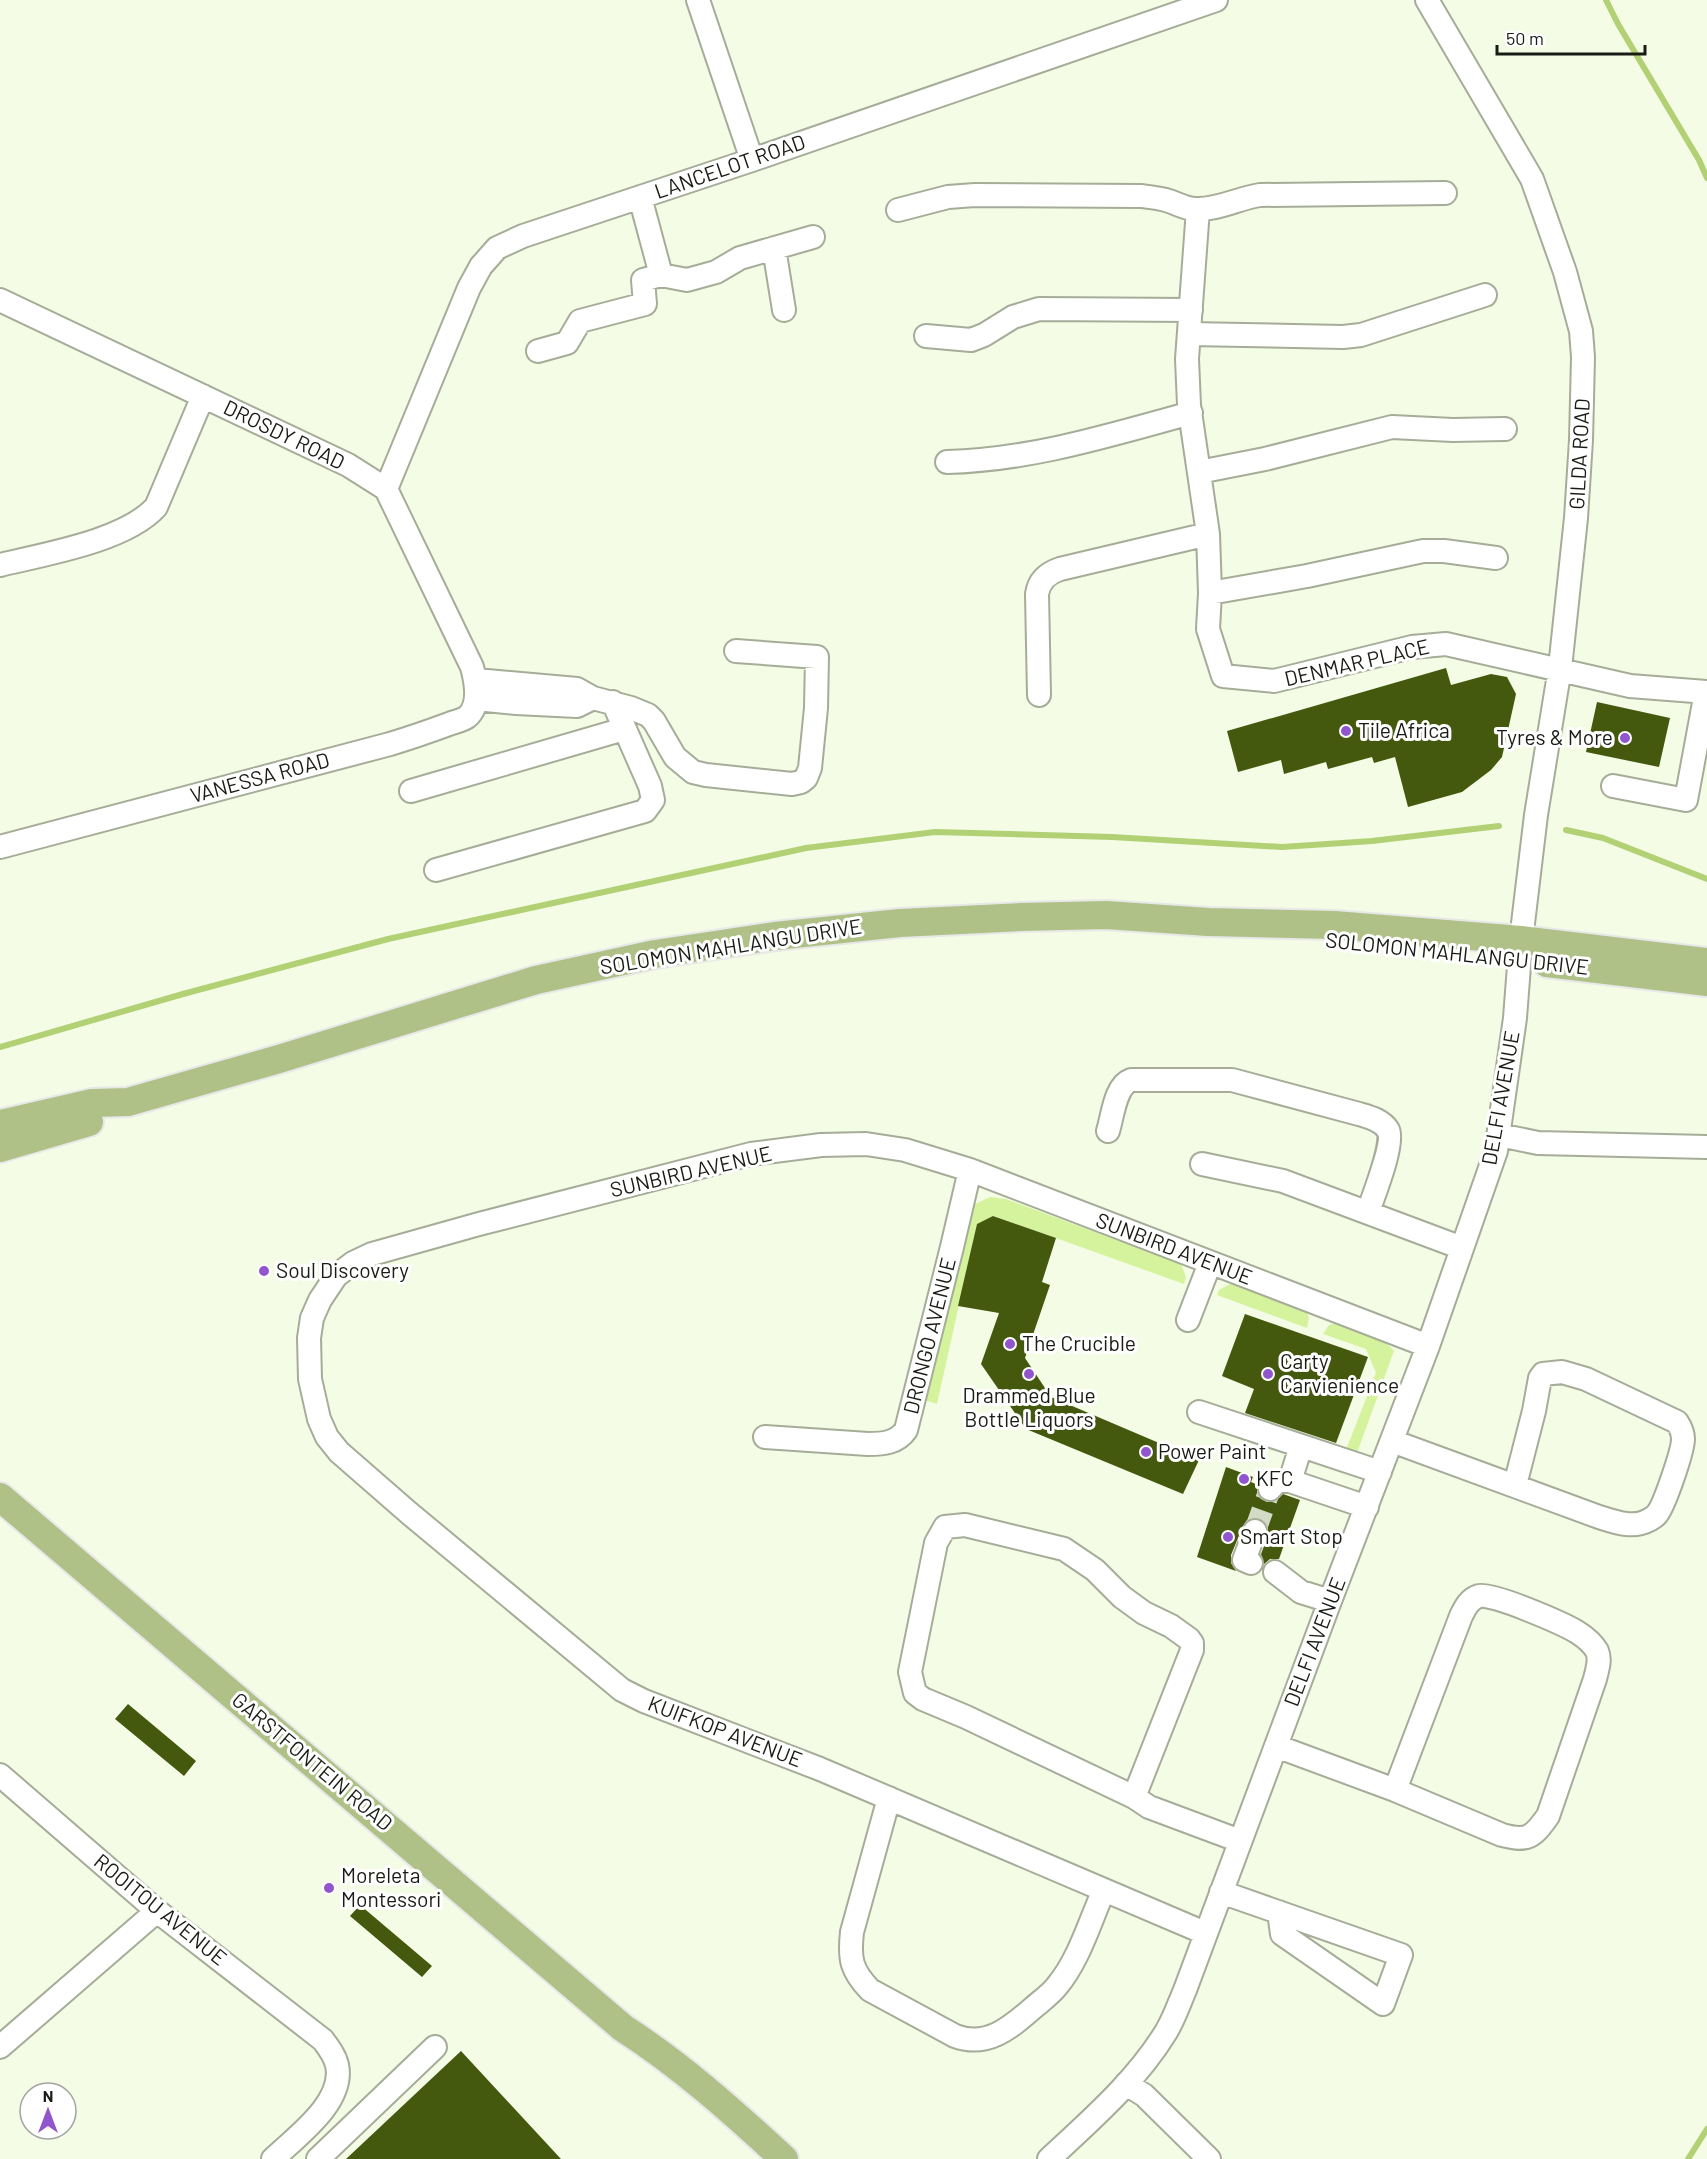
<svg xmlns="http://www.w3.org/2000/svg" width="1707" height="2159" viewBox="0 0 1707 2159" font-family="Barlow,sans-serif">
<rect width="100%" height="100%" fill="#f4fce6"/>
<path fill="#d5f39c" d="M 990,1197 L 1006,1199 L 1181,1264 L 1186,1277 L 1184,1284 L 994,1216 L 977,1224 L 937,1404 L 924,1400 L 973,1205 Z
M 1232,1283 L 1306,1310 L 1309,1318 L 1307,1328 L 1217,1295 L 1219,1290 Z
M 1337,1323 C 1357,1330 1381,1334 1394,1351 L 1357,1453 L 1346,1450 L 1376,1373 L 1366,1349 L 1323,1334 L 1329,1325 Z"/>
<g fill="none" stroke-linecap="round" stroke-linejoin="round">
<path stroke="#b2d074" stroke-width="6" d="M 1606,0 L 1618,24 L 1699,160 L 1707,178
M 1566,830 L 1603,838 L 1707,879
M 0,1047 L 183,994 L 388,939 L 806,848 L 935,832 L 1112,837 L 1282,847 L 1372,841 L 1499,826
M 1688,2159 L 1707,2129"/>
</g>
<path fill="#44580e" d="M 1446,668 L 1451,685 L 1491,674 L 1507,677 L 1516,694 L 1502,757 L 1491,770 L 1462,792 L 1408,807 L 1395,757 L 1374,763 L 1372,757 L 1328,769 L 1326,762 L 1284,774 L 1281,760 L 1238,772 L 1227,731 Z
M 1597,702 L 1670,718 L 1659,767 L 1586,752 Z
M 993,1216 L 1056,1238 L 1042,1282 L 1050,1285 L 1025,1358 L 1051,1397 L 1199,1460 L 1183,1494 L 1026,1429 L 981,1364 L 999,1313 L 958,1306 L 977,1224 Z
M 1245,1314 L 1368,1357 L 1336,1443 L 1245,1413 L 1254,1389 L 1222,1376 Z
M 1226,1467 L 1253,1477 L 1251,1482 L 1258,1485 L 1257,1494 L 1261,1499 L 1267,1502 L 1275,1502 L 1283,1494 L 1300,1500 L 1279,1559 L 1270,1559 L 1264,1564 L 1261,1554 L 1268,1536 L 1268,1528 L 1260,1519 L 1253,1518 L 1247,1520 L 1243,1526 L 1231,1555 L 1231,1563 L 1236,1571 L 1197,1557 Z
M 128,1704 L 196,1761 L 184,1776 L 115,1719 Z
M 360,1905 L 432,1966 L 422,1977 L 350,1916 Z
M 461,2051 L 561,2159 L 346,2159 Z"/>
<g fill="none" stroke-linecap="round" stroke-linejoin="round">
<path stroke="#d3dac6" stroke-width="22" stroke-dasharray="22 11" stroke-linecap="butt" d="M 1255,1531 L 1270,1489"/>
<defs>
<path id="minor" d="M 698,0 L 752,160
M 1198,209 L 1187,359 L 1189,405 L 1208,534 L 1210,593 L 1208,629 L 1223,676 L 1274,681 L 1412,647 L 1446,644 L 1630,686 L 1707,692
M 898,210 L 948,197 L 975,195 L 1141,196 C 1150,197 1160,198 1169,201 C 1178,204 1186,209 1196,209 C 1218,210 1239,198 1260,195 L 1445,193
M 774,248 L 784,310
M 661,275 L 687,280 L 716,272 L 740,258 L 813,237
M 0,300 L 348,465 L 386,489 L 472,667 C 476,682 481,705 467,717 C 463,720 454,722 449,724 C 430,731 410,738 390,744 L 0,847
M 1189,334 L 1343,337 L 1361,335 L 1485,295
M 926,336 L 971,340 L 984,335 L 1013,317 L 1039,309 L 1191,310
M 538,351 L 567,343 L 580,321 L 645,304 L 643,280 L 661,275 L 640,197
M 947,462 C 1031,460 1110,435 1191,413
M 1199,472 L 1265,459 L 1392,427 L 1453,430 L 1505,429
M 386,489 L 469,288 L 481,266 L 497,248 L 523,236 L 752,160 L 1216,0
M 0,565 C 45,554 125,541 156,507 L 203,396
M 1210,593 L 1307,576 L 1423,551 L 1444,551 L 1496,558
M 476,680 L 577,689 L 593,698 L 631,708 L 648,715 L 654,721 L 675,757 L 693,772 L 706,775 L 792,784 L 801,782 L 806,778 L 810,768 L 816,708 L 817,657 L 736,651
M 1039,695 L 1037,594 C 1039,580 1048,573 1060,569 L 1208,534
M 476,699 L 516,703 L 577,706 L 593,698
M 1613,786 L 1686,800 L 1706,692
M 411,791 L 624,729
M 436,870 L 645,811 L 653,800 L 650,786 L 613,702
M 1108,1131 C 1113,1115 1115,1086 1131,1080 L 1232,1080 L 1359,1114 C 1369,1117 1382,1120 1388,1130 C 1395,1142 1373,1197 1368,1212
M 1499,1135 L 1538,1143 L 1707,1147
M 1202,1164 L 1283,1181 L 1462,1248
M 1188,1320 L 1210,1263
M 1199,1412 L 1380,1472
M 765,1437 L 868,1444 C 883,1444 897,1443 906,1430 L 952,1247 L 970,1170
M 1392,1441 L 1599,1517 C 1615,1522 1633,1529 1649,1520 C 1652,1518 1655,1517 1657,1514 C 1664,1506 1683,1451 1683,1439 C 1683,1432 1681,1428 1677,1422 L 1586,1379 L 1562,1372 L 1543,1374 L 1540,1378 L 1534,1411 L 1515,1485
M 1290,1481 L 1367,1507
M 1270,1489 L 1277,1481 L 1290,1481 L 1301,1446
M 1251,1563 L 1244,1560 L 1255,1531
M 1275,1572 L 1301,1592 L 1330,1601
M 1276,1746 L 1395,1790 L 1502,1835 C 1528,1842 1533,1837 1548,1816 L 1595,1679 C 1597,1670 1601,1660 1597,1651 C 1593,1644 1585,1637 1577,1632 C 1564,1624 1491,1592 1479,1596 C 1469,1599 1465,1608 1461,1616 L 1395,1790
M 0,1775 L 157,1911 L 323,2040 C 329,2048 335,2056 337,2065 C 345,2102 297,2136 273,2159
M 1134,1797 L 1192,1650 L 1192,1643 L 1189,1639 L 1171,1626 L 1144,1613 L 1122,1597 L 1095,1570 L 1064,1549 L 965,1525 L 945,1527 L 936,1543 L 910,1672 L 915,1693 L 923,1699 L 966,1717 L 1134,1797 L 1149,1807 L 1240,1841
M 889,1798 L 852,1932 C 849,1959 851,1970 870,1990 L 955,2036 C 987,2048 1010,2028 1033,2008 C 1041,2001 1051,1994 1057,1986 C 1079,1960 1090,1921 1104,1890
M 1221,1892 L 1401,1955 L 1383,2004 L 1282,1934 L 1279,1912
M 1205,1933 L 820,1769 L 644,1701 L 622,1690 L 409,1513 L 339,1452 L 327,1437 L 319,1419 L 310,1379 L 309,1338 L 312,1318 L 320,1300 L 336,1276 L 353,1263 L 372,1254 L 479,1224 L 751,1154 L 821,1145 L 866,1144 L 905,1150 L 970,1170 L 1428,1346
M 0,2047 L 157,1911
M 1126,2084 L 1144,2095 L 1209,2159
M 318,2159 L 435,2047
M 1049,2159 C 1091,2120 1136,2081 1166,2032 C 1174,2019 1179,2004 1185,1990 L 1330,1601 L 1428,1346 L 1496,1151 L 1515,1018 L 1521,940 L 1536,815 L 1560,668 L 1576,518 L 1581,440 L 1583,357 L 1581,331 L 1565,272 L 1532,179 L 1427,0"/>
<path id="major" d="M 1547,963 L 1707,982
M 0,1124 L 92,1103 L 128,1102 L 279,1059 L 536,980 L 655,954 L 775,936 L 900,923 L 1021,917 L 1106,915 L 1208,922 L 1334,925 L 1521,940 L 1707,962
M 0,1148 L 89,1122
M 0,1497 L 623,2028 C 682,2066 733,2112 784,2159"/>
</defs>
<use href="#minor" stroke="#a5ad98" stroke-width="26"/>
<use href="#major" stroke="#e8e8e8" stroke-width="32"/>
<use href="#minor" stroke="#fff" stroke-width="22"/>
<use href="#major" stroke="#afc186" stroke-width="28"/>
</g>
<g fill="#9156cd" stroke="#fff" stroke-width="2">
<circle cx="1346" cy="731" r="6"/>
<circle cx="1625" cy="738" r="6"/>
<circle cx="264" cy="1271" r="6"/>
<circle cx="1010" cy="1344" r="6"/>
<circle cx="1029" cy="1374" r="6"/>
<circle cx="1268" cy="1374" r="6"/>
<circle cx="1146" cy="1452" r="6"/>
<circle cx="1244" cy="1479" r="6"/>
<circle cx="1228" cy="1537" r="6"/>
<circle cx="329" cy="1888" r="6"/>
</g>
<g text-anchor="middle" stroke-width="6" stroke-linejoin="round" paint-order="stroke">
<g font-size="21" fill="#191c14" stroke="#fff">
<text transform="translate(730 167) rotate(-19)" y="7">LANCELOT ROAD</text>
<text transform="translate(284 435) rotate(26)" y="7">DROSDY ROAD</text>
<text transform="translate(1580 454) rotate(-87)" y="7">GILDA ROAD</text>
<text transform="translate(1357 663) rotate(-13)" y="7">DENMAR PLACE</text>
<text transform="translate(260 778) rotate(-15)" y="7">VANESSA ROAD</text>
<text transform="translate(731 947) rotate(-9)" y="7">SOLOMON MAHLANGU DRIVE</text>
<text transform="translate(1457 954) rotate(6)" y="7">SOLOMON MAHLANGU DRIVE</text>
<text transform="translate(1501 1098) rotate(-80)" y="7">DELFI AVENUE</text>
<text transform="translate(691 1172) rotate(-13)" y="7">SUNBIRD AVENUE</text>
<text transform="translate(1174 1249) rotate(21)" y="7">SUNBIRD AVENUE</text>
<text transform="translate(930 1336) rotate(-76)" y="7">DRONGO AVENUE</text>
<text transform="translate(1315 1642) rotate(-69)" y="7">DELFI AVENUE</text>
<text transform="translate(725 1732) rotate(21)" y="7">KUIFKOP AVENUE</text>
<text transform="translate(312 1762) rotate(40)" y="7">GARSTFONTEIN ROAD</text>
<text transform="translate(160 1910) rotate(39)" y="7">ROOITOU AVENUE</text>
</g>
<g font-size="21" fill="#191c14" stroke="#fff" text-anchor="start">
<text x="1358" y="738">Tile Africa</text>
<text x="1613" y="745" text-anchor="end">Tyres &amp; More</text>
<text x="276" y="1278">Soul Discovery</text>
<text x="1022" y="1351">The Crucible</text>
<text x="1280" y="1369">Carty<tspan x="1280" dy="24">Carvienience</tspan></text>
<text x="1029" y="1403" text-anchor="middle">Drammed Blue<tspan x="1029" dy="24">Bottle Liquors</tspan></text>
<text x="1158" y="1459">Power Paint</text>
<text x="1256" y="1486">KFC</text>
<text x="1240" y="1544">Smart Stop</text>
<text x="341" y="1883">Moreleta<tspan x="341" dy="24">Montessori</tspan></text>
</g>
</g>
<g transform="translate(48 2111)"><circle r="28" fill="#ffffff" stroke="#a3a4a1" stroke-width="1.5"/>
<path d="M0-4.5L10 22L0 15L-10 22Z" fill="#9156cd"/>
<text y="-9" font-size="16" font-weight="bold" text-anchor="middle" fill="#191c14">N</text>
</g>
<path d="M1497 45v9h148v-9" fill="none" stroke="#191c14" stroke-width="3"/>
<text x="1506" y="45" font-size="18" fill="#191c14" stroke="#ffffff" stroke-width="4.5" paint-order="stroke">50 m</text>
</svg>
